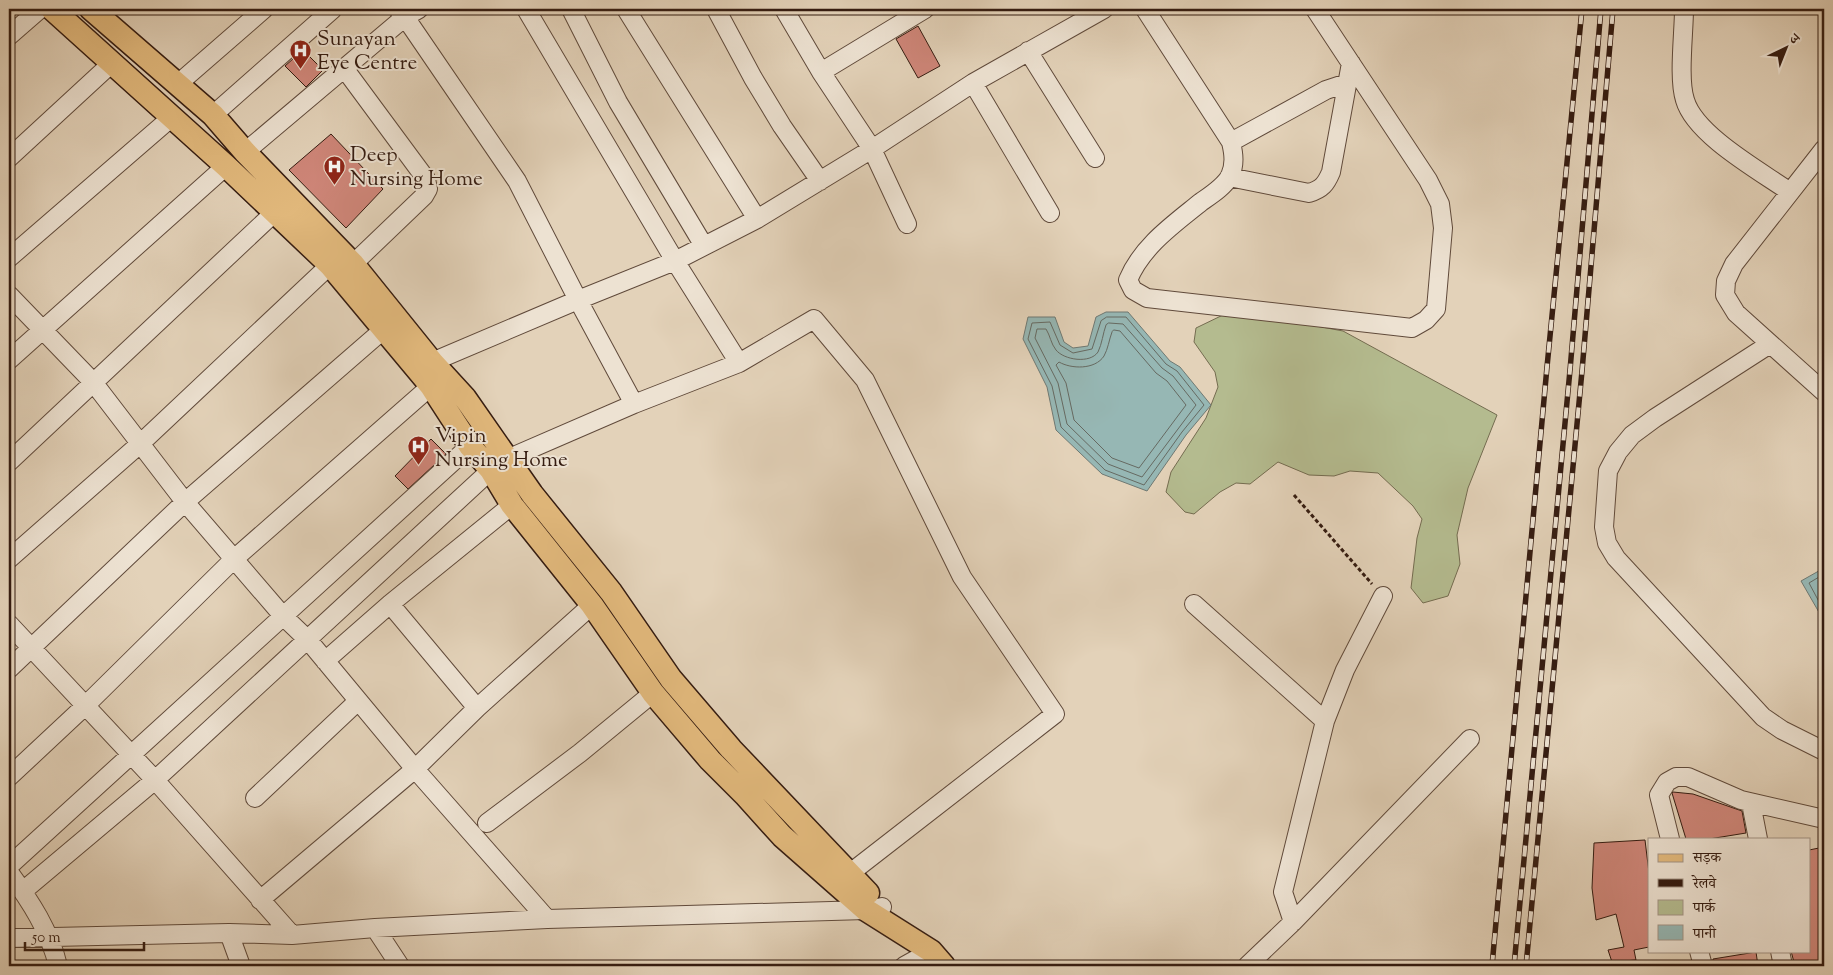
<svg xmlns="http://www.w3.org/2000/svg" width="1833" height="975" viewBox="0 0 1833 975" font-family="'Sorts Mill Goudy','Noto Serif Devanagari',serif">
<rect width="100%" height="100%" fill="#e3d2b9"/>
<filter id="stains"><feTurbulence type="fractalNoise" baseFrequency=".004" numOctaves="4"/><feColorMatrix values="0 0 0 0 .2 0 0 0 0 .09 0 0 0 0 .02 0 0 0 .5 -.17"/></filter>
<radialGradient id="worn" r=".72"><stop offset=".6" stop-color="#630" stop-opacity="0"/><stop offset="1" stop-color="#630" stop-opacity=".3"/></radialGradient>
<path fill="#b4bb8f" stroke="#746c50" d="M 1225,314 L 1284,320 L 1343,331 L 1497,415 L 1468,488 L 1457,535 L 1460,564 L 1448,596 L 1423,603 L 1411,588 L 1417,538 L 1422,519 L 1413,506 L 1378,473 L 1350,471 L 1334,476 L 1309,475 L 1278,462 L 1250,484 L 1236,483 L 1220,492 L 1194,514 L 1185,512 L 1166,492 L 1171,472 L 1206,418 L 1218,387 L 1215,372 L 1194,342 L 1196,328 Z"/>
<path fill="#96b7b4" stroke="#6f7973" d="M 1106,312 L 1128,312 L 1170,361 L 1180,367 L 1211,405 L 1186,435 L 1147,491 L 1102,474 L 1056,430 L 1047,387 L 1023,339 L 1028,317 L 1055,317 L 1064,342 L 1073,348 L 1088,346 L 1096,317 Z
M 1824,568 L 1824,621 L 1801,581 Z"/>
<g fill="none" stroke-linecap="round" stroke-linejoin="round">
<path stroke="#666a62" stroke-width="1" d="M 1107,317 L 1126,317 L 1166,364 L 1177,371 L 1204,405 L 1182,432 L 1144,485 L 1105,470 L 1061,427 L 1052,386 L 1028,339 L 1032,323 L 1050,322 L 1060,345 L 1073,353 L 1092,349 L 1101,321 Z
M 1109,323 L 1123,324 L 1162,368 L 1173,376 L 1196,405 L 1142,477 L 1108,464 L 1067,424 L 1058,383 L 1035,338 L 1037,329 L 1046,329 C 1050,335 1051,344 1056,350 C 1064,360 1090,364 1098,352 C 1102,344 1103,333 1106,325 Z
M 1114,330 L 1120,331 L 1156,373 L 1167,381 L 1186,405 L 1139,468 L 1112,458 L 1074,420 L 1066,383 L 1056,365 L 1059,362 C 1071,369 1095,370 1104,356 C 1108,349 1109,340 1112,332 Z
M 1824,574 L 1809,583 L 1824,611"/>
</g>
<path fill="#cf8679" stroke="#351c11" d="M 918,26 L 940,66 L 918,78 L 896,39 Z
M 303,50 L 323,70 L 306,87 L 285,66 Z
M 331,134 L 383,189 L 346,228 L 289,170 Z
M 431,439 L 446,454 L 408,489 L 395,476 Z
M 1673,792 L 1693,794 L 1742,811 L 1746,833 L 1709,839 L 1686,839 L 1672,793 Z
M 1645,840 L 1649,873 L 1649,947 L 1634,950 L 1636,960 L 1612,962 L 1608,950 L 1624,947 L 1616,914 L 1596,920 L 1592,888 L 1594,843 Z
M 1824,847 L 1824,966 L 1795,966 L 1791,951 L 1809,951 L 1809,850 Z
M 1756,952 L 1758,966 L 1713,966 L 1713,959 Z"/>
<g fill="none" stroke-linecap="round" stroke-linejoin="round">
<defs>
<path id="minor" d="M 398,9 L 405,17 L 517,181 L 578,300 L 634,404
M 526,9 L 675,261 L 739,363
M 571,9 L 618,102 L 704,246
M 626,9 L 757,219
M 716,9 L 753,78 L 782,126 L 820,181
M 784,9 L 821,72 L 872,149 L 907,224
M 1145,9 L 1231,142 C 1234,155 1235,164 1230,176 C 1224,187 1211,195 1201,202 C 1174,224 1142,246 1128,280 L 1133,290 L 1147,298 L 1412,328 L 1426,320 L 1436,309 L 1443,228 L 1440,204 L 1428,180 L 1315,9
M 1684,9 C 1684,33 1678,79 1685,100 C 1695,135 1760,171 1790,192
M 9,36 L 40,9
M 1028,51 L 1095,158
M 344,68 L 426,179 L 428,189 L 424,196 L 353,264
M 821,72 L 925,9
M 179,83 L 264,9
M 973,83 L 1050,213
M 213,115 L 333,9
M 1231,142 L 1326,90 L 1347,83
M 1824,149 L 1734,264 L 1726,281 L 1725,295 L 1736,313 L 1824,392
M 245,152 L 405,17 L 419,9
M 9,158 L 112,63
M 1229,177 L 1309,193 C 1322,189 1326,184 1331,172 L 1351,63
M 9,258 L 172,117
M 9,295 L 93,382 L 185,502 L 283,616 L 308,640 L 415,769 L 547,919
M 1770,344 L 1655,418 L 1632,435 L 1618,452 L 1608,471 L 1604,527 L 1607,543 L 1616,558 L 1763,717 L 1782,730 L 1824,751
M 9,360 L 226,166
M 432,362 L 578,300 L 675,261 L 757,219 L 872,149 L 973,83 L 1104,9
M 507,459 L 634,404 L 739,363 L 814,319 L 865,380 L 962,577 L 1055,714 L 849,874
M 9,462 L 275,212
M 9,559 L 141,443 L 330,265
M 390,604 L 477,708
M 1194,604 L 1325,721
M 9,624 L 155,780 L 292,935
M 325,661 L 390,604 L 512,505
M 9,669 L 185,502 L 383,330
M 9,777 L 86,705 L 234,559 L 431,386
M 255,798 L 358,701
M 1751,803 L 1758,839
M 487,823 L 580,753 L 653,693
M 1670,839 L 1659,795 L 1667,782 L 1676,777 L 1688,777 L 1741,800 L 1824,819
M 9,866 L 470,446
M 9,872 C 30,901 50,931 58,966
M 23,891 L 155,780 L 491,470
M 260,900 L 415,769 L 477,708 L 592,605
M 1293,922 L 1283,892 L 1325,721 L 1345,670 L 1383,596
M 375,928 L 400,966
M 229,933 L 241,966
M 9,938 L 229,933 L 292,935 L 375,928 L 547,919 L 866,910 L 882,907
M 1699,951 L 1703,966
M 1780,951 L 1783,966
M 904,966 L 931,951
M 1247,966 L 1293,922 L 1470,739"/>
<path id="major" d="M 52,9 L 226,166 L 330,265 L 431,386 L 470,446 L 491,470 L 512,505 L 592,605 L 653,693 L 710,760 L 745,795 L 782,836 L 866,910 L 931,951 L 944,966
M 91,9 L 213,115 L 245,152 L 353,264 L 432,362 L 465,398 L 532,494 L 611,592 L 671,679 L 731,749 L 868,893"/>
</defs>
<use href="#minor" stroke="#604a3b" stroke-width="20"/>
<use href="#major" stroke="#351c11" stroke-width="25"/>
<path stroke="#351c11" stroke-width="3" stroke-dasharray="4 2.5" stroke-linecap="butt" d="M 1294,495 L 1372,584"/>
<use href="#minor" stroke="#ede2d2" stroke-width="18"/>
<use href="#major" stroke="#e2b97c" stroke-width="22"/>
<defs>
<path id="rail" d="M 1492,966 L 1547,367 L 1582,9
M 1514,966 L 1570,370 L 1601,9
M 1526,966 L 1582,371 L 1613,9"/>
</defs>
<use href="#rail" stroke="#351c11" stroke-width="5.5"/>
<use href="#rail" stroke="#ede2d2" stroke-width="4" stroke-dasharray="11" stroke-linecap="butt"/>
</g>
<defs>
<symbol id="hospital-pin" viewBox="-11 -11 22 30"><path d="M0 17L-7.5 6A9.5 9.5 0 1 1 7.5 6Z" fill="#8f2418" stroke="#ede2d2"/><path d="M-5-5h3v3.5h4V-5h3V5h-3V1.5h-4V5h-3Z" fill="#fff"/></symbol>
</defs>
<g fill-rule="evenodd">
<use href="#hospital-pin" x="288" y="38" width="25" height="34"/>
<use href="#hospital-pin" x="322" y="154" width="25" height="34"/>
<use href="#hospital-pin" x="406" y="434" width="25" height="34"/>
</g>
<g text-anchor="middle" stroke-width="4" stroke-linejoin="round" paint-order="stroke">
<g font-size="21" fill="#351c11" stroke="#ede2d2" text-anchor="start">
<text x="317" y="45">Sunayan<tspan x="317" dy="24">Eye Centre</tspan></text>
<text x="350" y="161">Deep<tspan x="350" dy="24">Nursing Home</tspan></text>
<text x="435" y="442">Vipin<tspan x="435" dy="24">Nursing Home</tspan></text>
</g>
</g>
<rect width="1833" height="975" fill="none" stroke="#e3d2b9" stroke-width="30"/>
<rect x="10" y="10" width="1813" height="955" fill="none" stroke="#351c11" stroke-width="2.5"/>
<rect x="15" y="15" width="1803" height="945" fill="none" stroke="#351c11"/>
<rect x="1648" y="838" width="162" height="115" fill="#ede2d2" stroke="#a39385"/>
<rect x="1658" y="854" width="25" height="8" fill="#e2b97c" stroke="#a39385"/>
<text x="1693" y="862" font-size="15" fill="#351c11">सड़क</text>
<rect x="1658" y="879" width="25" height="8" fill="#351c11" stroke="#a39385"/>
<text x="1693" y="888" font-size="15" fill="#351c11">रेलवे</text>
<rect x="1658" y="900" width="25" height="15" fill="#b4bb8f" stroke="#a39385"/>
<text x="1693" y="912" font-size="15" fill="#351c11">पार्क</text>
<rect x="1658" y="925" width="25" height="15" fill="#96b7b4" stroke="#a39385"/>
<text x="1693" y="938" font-size="15" fill="#351c11">पानी</text>
<g transform="translate(1786 48) rotate(43)" stroke="#ede2d2" stroke-width="4" paint-order="stroke">
<path d="M0-4L9 19L0 12L-9 19Z" fill="#351c11"/>
<text y="-8" font-size="14" font-weight="bold" text-anchor="middle" fill="#351c11">उ</text>
</g>
<path d="M25 942v8h119v-8" fill="none" stroke="#351c11" stroke-width="2.5"/>
<text x="32" y="942" font-size="15" fill="#351c11" stroke="#ede2d2" stroke-width="4" paint-order="stroke">50 m</text>
<rect width="100%" height="100%" filter="url(#stains)"/>
<rect width="100%" height="100%" fill="url(#worn)"/>
</svg>
